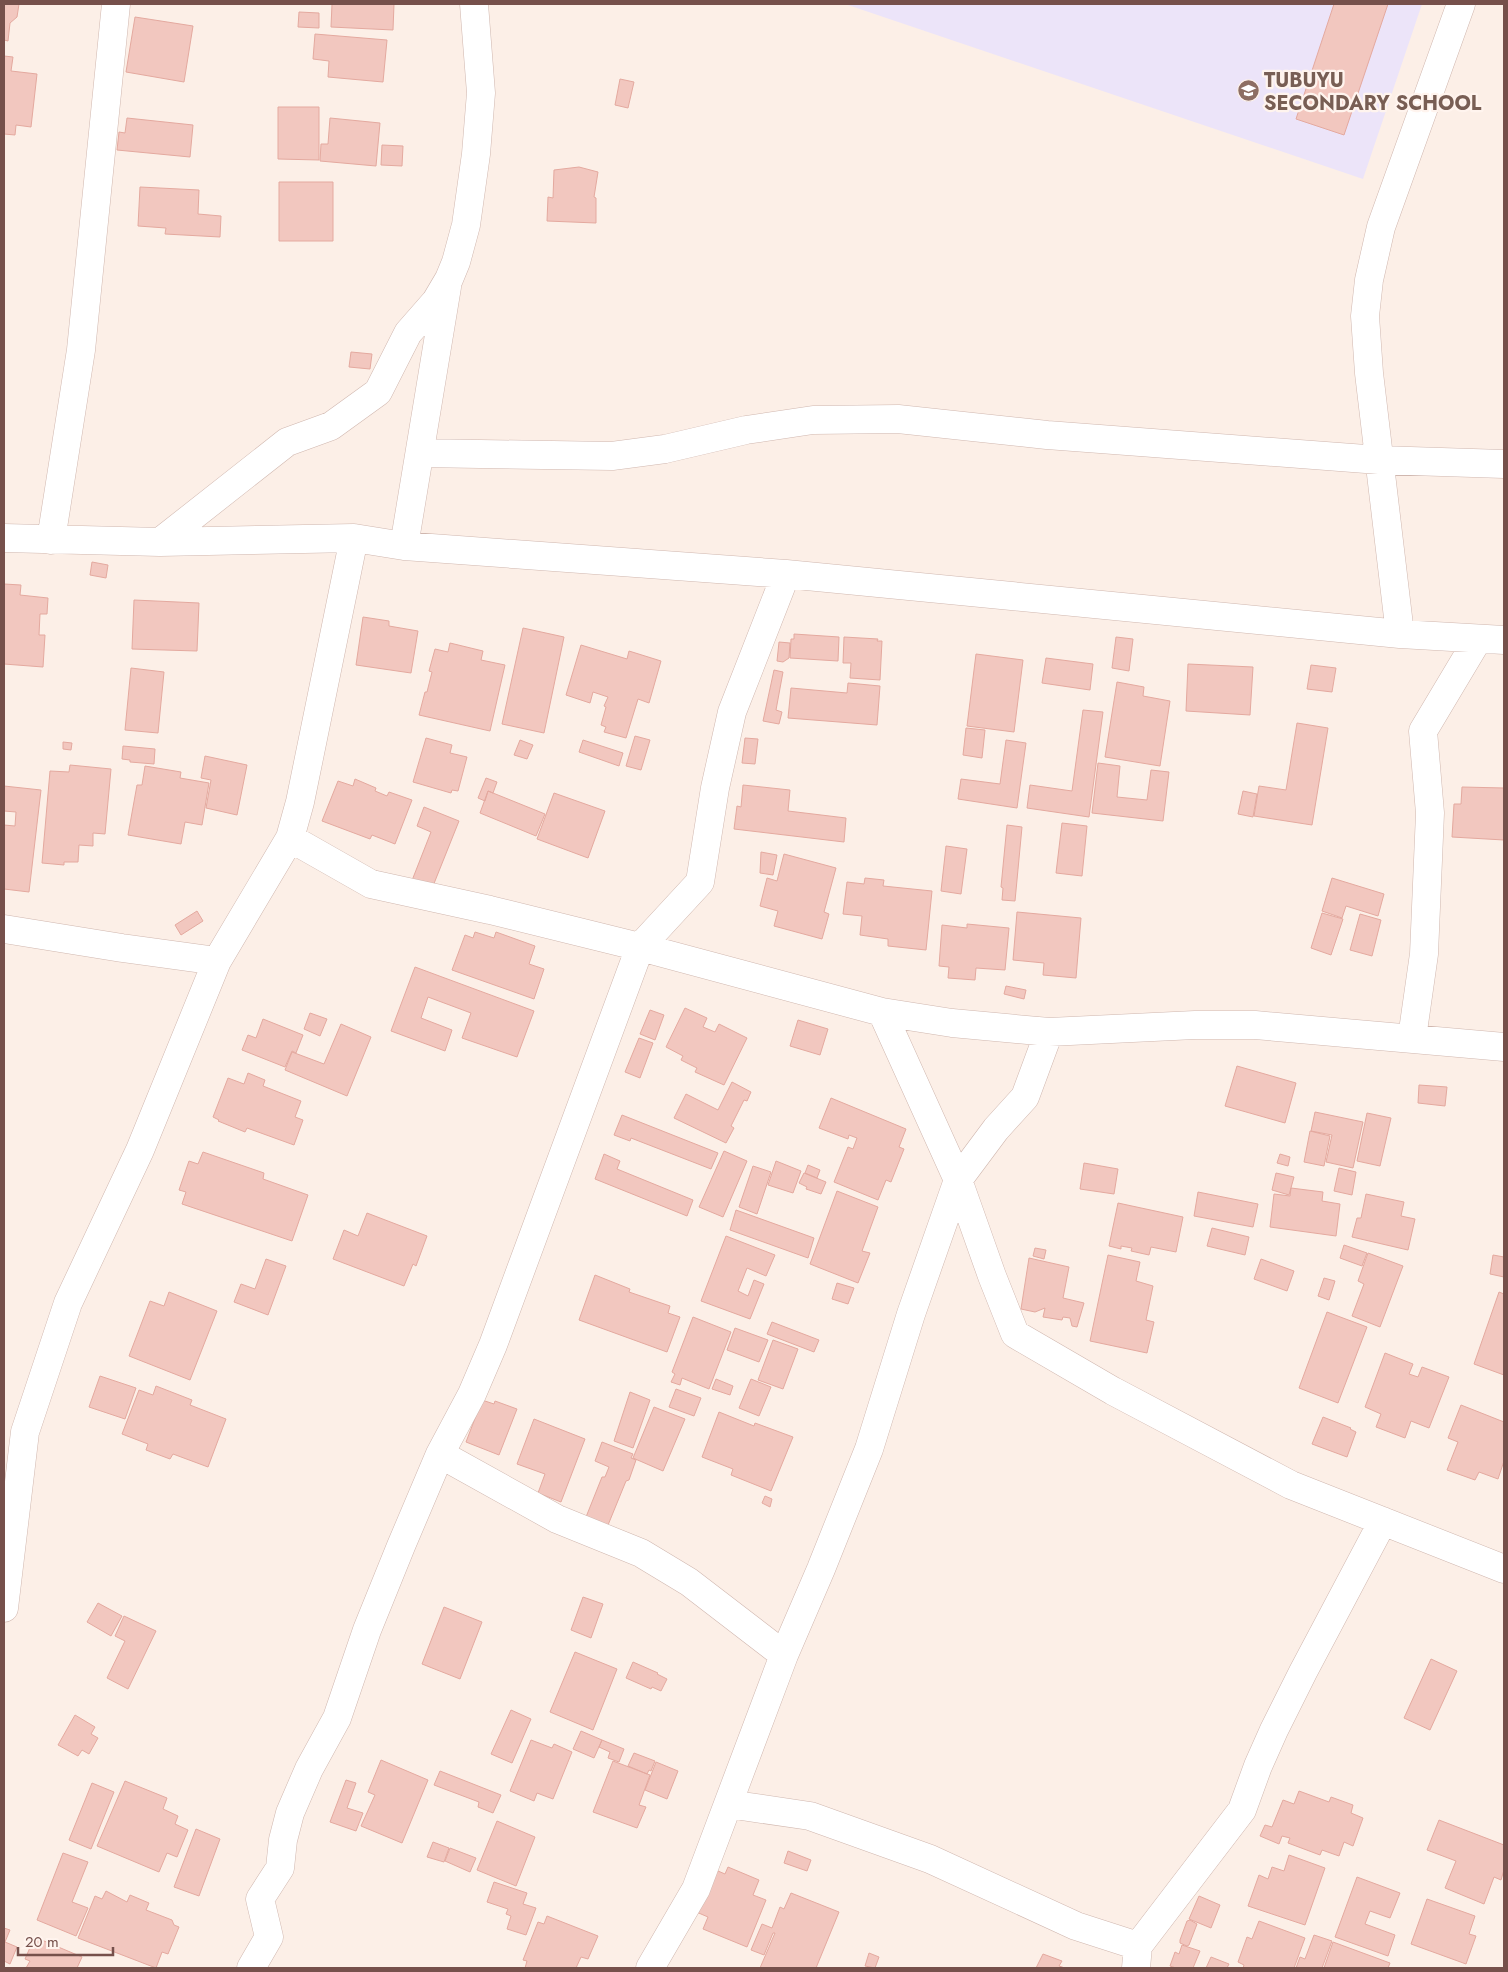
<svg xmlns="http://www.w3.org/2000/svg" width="1508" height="1972" viewBox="0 0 1508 1972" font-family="Jost,sans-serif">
<rect width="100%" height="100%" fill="#fcefe7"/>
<path fill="#ece4f9" d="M 845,4 L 1422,4 L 1363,179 Z"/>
<path fill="#f2c7bf" stroke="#e4a99f" d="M 4,4 L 19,4 L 17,17 L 10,23 L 8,41 L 4,40 Z
M 332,4 L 394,4 L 393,30 L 331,27 Z
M 1334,4 L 1388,4 L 1344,135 L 1296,119 Z
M 299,12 L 319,13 L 319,28 L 298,27 Z
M 135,17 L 193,26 L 184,82 L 126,72 Z
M 315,34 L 387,40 L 383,82 L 328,77 L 329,61 L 313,59 Z
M 4,56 L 13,57 L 11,71 L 37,74 L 31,127 L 16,125 L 15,135 L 4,134 Z
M 620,79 L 634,82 L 628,108 L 615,105 Z
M 278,107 L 319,107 L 319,160 L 278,159 Z
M 127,118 L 193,125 L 190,157 L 117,150 L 119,132 L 125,133 Z
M 330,118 L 380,123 L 376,166 L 320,161 L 321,144 L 328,144 Z
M 382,145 L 403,146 L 402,166 L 381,165 Z
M 579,167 L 598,172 L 594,197 L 596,198 L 596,223 L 547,221 L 548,197 L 553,198 L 554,170 Z
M 279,182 L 333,182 L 333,241 L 279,241 Z
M 140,187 L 199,190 L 198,214 L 221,216 L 220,237 L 165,234 L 166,228 L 138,226 Z
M 351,352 L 372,354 L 370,369 L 349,367 Z
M 92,562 L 108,565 L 106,578 L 90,575 Z
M 4,584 L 21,585 L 20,595 L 48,598 L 47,614 L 40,614 L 39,635 L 45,635 L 43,667 L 4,664 Z
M 134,600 L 199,603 L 197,651 L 132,649 Z
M 363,617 L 389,621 L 389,626 L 418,631 L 411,673 L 356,665 Z
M 523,628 L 564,637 L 544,733 L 502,724 Z
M 794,634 L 839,637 L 838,661 L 790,658 L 791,639 L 794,639 Z
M 844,637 L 878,639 L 877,641 L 882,641 L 880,680 L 850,678 L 851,663 L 843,663 Z
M 1116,637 L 1133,639 L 1129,671 L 1112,668 Z
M 779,642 L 790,643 L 789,658 L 783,662 L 777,661 Z
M 450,643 L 483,651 L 481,660 L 505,665 L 490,731 L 419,715 L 425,692 L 427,692 L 432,672 L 429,671 L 435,649 L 448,652 Z
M 581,645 L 627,659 L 629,651 L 661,661 L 649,703 L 638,699 L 626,738 L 604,732 L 606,727 L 601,725 L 606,707 L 604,706 L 608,697 L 593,692 L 590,703 L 566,695 Z
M 976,654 L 1023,660 L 1014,732 L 967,726 Z
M 1046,658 L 1093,664 L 1090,690 L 1042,683 Z
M 1188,664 L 1253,667 L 1250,715 L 1186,711 Z
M 1311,665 L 1336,668 L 1332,692 L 1307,689 Z
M 131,668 L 164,672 L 158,733 L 125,730 Z
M 774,670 L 783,672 L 776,710 L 782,712 L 779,724 L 763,721 Z
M 1117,682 L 1144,687 L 1143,696 L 1170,701 L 1160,766 L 1105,757 Z
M 848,683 L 880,686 L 877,725 L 788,718 L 791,688 L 847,693 Z
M 1083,710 L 1103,712 L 1089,817 L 1027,808 L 1030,785 L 1072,791 Z
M 1297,723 L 1328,728 L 1312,825 L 1254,816 L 1259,786 L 1286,790 Z
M 966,728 L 985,730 L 982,758 L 963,755 Z
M 635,736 L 650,740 L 641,770 L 626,766 Z
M 426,738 L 452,745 L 450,753 L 467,757 L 458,791 L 452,790 L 451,793 L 413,782 Z
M 745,738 L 758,739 L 755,764 L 742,763 Z
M 520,740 L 533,745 L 527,759 L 514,755 Z
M 583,740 L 623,753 L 619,766 L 579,752 Z
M 1006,740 L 1026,743 L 1017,808 L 958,799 L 961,779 L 1000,784 Z
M 63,742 L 72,743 L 71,750 L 63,749 Z
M 123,746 L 155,749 L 154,764 L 130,762 L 130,760 L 122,759 Z
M 205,756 L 247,765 L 237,815 L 206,808 L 211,780 L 201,778 Z
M 1098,763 L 1120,766 L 1117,797 L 1147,800 L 1151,770 L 1169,772 L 1163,821 L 1092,813 Z
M 70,765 L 111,769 L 105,834 L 93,833 L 93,846 L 79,845 L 78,862 L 64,862 L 64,865 L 42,863 L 50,771 L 69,772 Z
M 145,766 L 181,772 L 180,778 L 209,783 L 202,825 L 185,822 L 181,844 L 128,835 L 137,785 L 142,785 Z
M 486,778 L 497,782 L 493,793 L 488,791 L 485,801 L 478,798 Z
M 355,779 L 376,788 L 375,791 L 387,796 L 389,792 L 412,800 L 395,844 L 372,835 L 370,839 L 322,821 L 338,781 L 353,786 Z
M 743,785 L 790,790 L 788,811 L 846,818 L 844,842 L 734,829 L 737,806 L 741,807 Z
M 4,786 L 41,790 L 29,892 L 4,889 L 4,825 L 15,826 L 16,812 L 4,811 Z
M 1462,787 L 1504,788 L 1504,840 L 1452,837 L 1454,804 L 1461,804 Z
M 488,791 L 545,814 L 536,836 L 480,813 Z
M 1243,791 L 1257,794 L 1253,817 L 1238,814 Z
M 554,793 L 605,811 L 588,858 L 537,839 Z
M 424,807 L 459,821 L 431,891 L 411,883 L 431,832 L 417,826 Z
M 1062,823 L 1087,826 L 1082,876 L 1056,873 Z
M 1007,825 L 1022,827 L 1015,901 L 1002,900 L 1003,888 L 1001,887 Z
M 946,846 L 967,849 L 961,894 L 941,891 Z
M 761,852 L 777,855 L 773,875 L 760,873 Z
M 784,854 L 836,868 L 824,912 L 829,914 L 822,939 L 774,926 L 778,911 L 760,906 L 767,878 L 777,881 Z
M 865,878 L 884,880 L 883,886 L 932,891 L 926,950 L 888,946 L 888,939 L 860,935 L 862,916 L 843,914 L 847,882 L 864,884 Z
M 1332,878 L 1384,894 L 1378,916 L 1346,906 L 1342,918 L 1322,911 Z
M 197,911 L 203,921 L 181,935 L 175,925 Z
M 1017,912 L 1081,918 L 1076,978 L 1043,975 L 1044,963 L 1013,960 Z
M 1322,913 L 1343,919 L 1331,955 L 1311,948 Z
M 1360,914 L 1381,920 L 1372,956 L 1350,950 Z
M 967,924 L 1009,928 L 1005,970 L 976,968 L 975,980 L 948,978 L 949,967 L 939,966 L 942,925 L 967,928 Z
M 475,932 L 494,938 L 496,932 L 535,946 L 529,964 L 544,969 L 534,999 L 452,970 L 465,935 L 473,938 Z
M 415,967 L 534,1011 L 517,1057 L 462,1038 L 471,1013 L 428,997 L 421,1018 L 452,1030 L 445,1051 L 391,1031 Z
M 1006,986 L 1026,990 L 1024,999 L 1004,994 Z
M 685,1008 L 707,1018 L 703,1027 L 715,1032 L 719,1024 L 747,1038 L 724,1085 L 695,1072 L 697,1068 L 681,1060 L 683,1056 L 666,1047 Z
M 650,1010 L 664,1015 L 655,1040 L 640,1034 Z
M 310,1013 L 327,1019 L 320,1036 L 304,1029 Z
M 263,1019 L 303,1035 L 296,1053 L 292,1051 L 285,1067 L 242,1050 L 248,1035 L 256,1038 Z
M 798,1020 L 828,1029 L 820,1055 L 790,1046 Z
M 341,1024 L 371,1037 L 347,1096 L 285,1070 L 292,1052 L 324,1064 Z
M 639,1038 L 653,1043 L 640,1078 L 625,1072 Z
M 1237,1066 L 1296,1083 L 1285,1123 L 1225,1106 Z
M 248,1073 L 265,1080 L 263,1086 L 301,1101 L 295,1117 L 303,1120 L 294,1145 L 247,1128 L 245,1132 L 218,1121 L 219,1120 L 213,1117 L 228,1078 L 244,1084 Z
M 732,1082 L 751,1092 L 747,1101 L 744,1100 L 731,1126 L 734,1128 L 726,1143 L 674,1118 L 686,1094 L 718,1110 Z
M 1419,1085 L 1447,1087 L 1445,1106 L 1418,1103 Z
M 831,1098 L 906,1129 L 899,1147 L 904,1149 L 891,1182 L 886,1180 L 878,1200 L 834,1182 L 848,1147 L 853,1149 L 857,1138 L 849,1135 L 848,1139 L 819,1128 Z
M 1315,1112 L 1363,1122 L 1353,1168 L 1326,1162 L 1332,1135 L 1311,1131 Z
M 1367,1113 L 1391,1118 L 1380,1166 L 1357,1161 Z
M 622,1115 L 718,1153 L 711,1169 L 631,1138 L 630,1141 L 614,1135 Z
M 1310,1131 L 1330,1136 L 1324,1166 L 1304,1162 Z
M 724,1151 L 747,1161 L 723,1217 L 699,1207 Z
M 203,1152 L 264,1173 L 263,1179 L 308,1195 L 292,1241 L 182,1204 L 186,1192 L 179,1190 L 189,1161 L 198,1164 Z
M 604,1154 L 620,1161 L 617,1169 L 693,1200 L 687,1216 L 595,1179 Z
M 1280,1154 L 1290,1157 L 1288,1166 L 1277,1163 Z
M 776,1161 L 801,1171 L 793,1193 L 768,1185 Z
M 1084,1163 L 1118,1169 L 1114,1194 L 1080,1189 Z
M 808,1165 L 820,1170 L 817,1178 L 805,1173 Z
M 753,1166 L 771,1172 L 757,1214 L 739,1207 Z
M 1339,1168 L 1356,1172 L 1352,1195 L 1334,1191 Z
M 804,1173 L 826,1182 L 821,1194 L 806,1189 L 807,1187 L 799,1183 Z
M 1276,1173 L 1294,1177 L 1289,1195 L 1272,1190 Z
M 1291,1188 L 1323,1192 L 1322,1201 L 1340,1204 L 1336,1236 L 1270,1227 L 1274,1194 L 1290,1196 Z
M 837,1191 L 878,1207 L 862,1251 L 870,1253 L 858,1283 L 810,1264 Z
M 1198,1192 L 1258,1204 L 1253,1227 L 1194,1216 Z
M 1366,1194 L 1404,1202 L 1401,1216 L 1415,1219 L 1408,1250 L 1352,1237 L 1357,1218 L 1361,1218 Z
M 1118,1203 L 1183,1217 L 1176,1252 L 1151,1247 L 1149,1255 L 1131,1251 L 1132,1248 L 1121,1246 L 1121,1249 L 1109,1246 Z
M 736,1210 L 814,1238 L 808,1258 L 730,1230 Z
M 367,1213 L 427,1236 L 416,1266 L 413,1264 L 404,1286 L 333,1259 L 344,1230 L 358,1236 Z
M 1212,1228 L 1249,1237 L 1245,1255 L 1207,1246 Z
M 726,1236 L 775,1255 L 766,1276 L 747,1268 L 738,1291 L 748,1296 L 754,1280 L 764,1284 L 750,1319 L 701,1301 Z
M 1344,1245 L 1367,1253 L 1362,1266 L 1340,1258 Z
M 1035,1248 L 1046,1250 L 1044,1259 L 1033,1256 Z
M 1368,1253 L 1403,1266 L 1380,1327 L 1352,1316 L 1364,1284 L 1358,1281 Z
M 1108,1255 L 1140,1262 L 1136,1281 L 1153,1286 L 1146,1320 L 1154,1322 L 1147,1353 L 1090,1341 Z
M 1493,1255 L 1504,1257 L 1504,1277 L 1490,1274 Z
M 1029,1258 L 1069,1267 L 1063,1298 L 1084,1303 L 1077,1327 L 1072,1326 L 1070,1318 L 1063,1317 L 1062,1320 L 1043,1317 L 1045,1308 L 1035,1312 L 1021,1309 Z
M 266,1259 L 286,1266 L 268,1315 L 234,1302 L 241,1284 L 255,1289 Z
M 1261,1259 L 1294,1271 L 1287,1291 L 1254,1279 Z
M 595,1275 L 630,1289 L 629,1292 L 670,1306 L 668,1313 L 680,1317 L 667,1352 L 579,1320 Z
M 1324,1278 L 1335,1281 L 1329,1300 L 1318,1296 Z
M 837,1283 L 854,1288 L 848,1304 L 832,1299 Z
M 169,1292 L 217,1311 L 190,1380 L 129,1356 L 150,1301 L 164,1306 Z
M 1499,1292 L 1504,1294 L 1504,1375 L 1474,1364 Z
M 1327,1312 L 1367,1327 L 1338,1403 L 1299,1388 Z
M 693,1317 L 731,1332 L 709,1389 L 682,1378 L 680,1385 L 671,1382 L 675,1374 L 672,1372 Z
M 772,1322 L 819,1340 L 814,1352 L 767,1334 Z
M 735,1328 L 768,1340 L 759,1362 L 727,1350 Z
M 773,1340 L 798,1349 L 783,1389 L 758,1380 Z
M 1385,1353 L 1413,1364 L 1409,1374 L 1418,1377 L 1422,1367 L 1449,1377 L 1429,1428 L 1411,1421 L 1405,1438 L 1376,1427 L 1381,1414 L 1365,1407 Z
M 100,1376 L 136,1388 L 125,1419 L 89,1407 Z
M 716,1379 L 733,1386 L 730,1395 L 712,1389 Z
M 751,1379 L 771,1387 L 759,1416 L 739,1408 Z
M 156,1386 L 192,1400 L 190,1405 L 226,1419 L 208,1467 L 173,1454 L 170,1459 L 146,1450 L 148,1444 L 122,1434 L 139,1390 L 153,1395 Z
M 676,1389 L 701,1398 L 694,1416 L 669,1407 Z
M 630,1392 L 650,1400 L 633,1448 L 614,1441 Z
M 482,1400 L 494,1404 L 495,1401 L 517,1409 L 499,1455 L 466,1442 Z
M 1461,1405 L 1504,1422 L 1504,1461 L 1498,1479 L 1479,1472 L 1475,1480 L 1447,1470 L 1458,1442 L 1448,1438 Z
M 654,1407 L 685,1419 L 663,1471 L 633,1458 Z
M 719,1412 L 754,1426 L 755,1423 L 793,1437 L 771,1491 L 731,1475 L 733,1469 L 702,1457 Z
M 1323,1417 L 1351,1428 L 1350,1429 L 1356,1432 L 1347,1457 L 1312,1444 Z
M 534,1419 L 585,1439 L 561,1502 L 538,1493 L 545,1474 L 517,1464 Z
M 602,1442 L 633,1454 L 631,1458 L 636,1460 L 629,1480 L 626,1481 L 606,1530 L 584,1522 L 602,1477 L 605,1477 L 609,1467 L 595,1461 Z
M 765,1496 L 772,1499 L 770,1507 L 762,1503 Z
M 583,1597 L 603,1604 L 591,1638 L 571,1630 Z
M 98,1603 L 122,1616 L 111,1636 L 87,1622 Z
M 444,1607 L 482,1622 L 460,1679 L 422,1664 Z
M 124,1616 L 156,1631 L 128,1689 L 107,1678 L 125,1641 L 115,1636 Z
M 575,1652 L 617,1669 L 593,1730 L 550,1712 Z
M 1431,1659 L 1457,1671 L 1430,1730 L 1404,1718 Z
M 633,1662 L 658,1673 L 657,1674 L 667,1679 L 661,1691 L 652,1687 L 651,1689 L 626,1678 Z
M 511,1710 L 531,1719 L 512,1763 L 491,1754 Z
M 75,1715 L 95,1727 L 91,1734 L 98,1738 L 89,1754 L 82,1750 L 78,1756 L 58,1745 Z
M 581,1731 L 602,1740 L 594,1758 L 573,1749 Z
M 531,1740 L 552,1748 L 554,1744 L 572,1752 L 553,1799 L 537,1793 L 534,1801 L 510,1791 Z
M 602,1740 L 624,1749 L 619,1762 L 608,1758 L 610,1752 L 599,1747 Z
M 634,1753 L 655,1761 L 651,1771 L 649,1770 L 647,1774 L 628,1766 Z
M 381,1760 L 428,1780 L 402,1843 L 361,1826 L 375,1795 L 368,1792 Z
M 613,1761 L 650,1775 L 639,1805 L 646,1807 L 637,1828 L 593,1812 Z
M 656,1762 L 678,1771 L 667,1799 L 645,1790 Z
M 440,1771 L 501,1795 L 493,1813 L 478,1807 L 479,1802 L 434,1785 Z
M 346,1780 L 356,1783 L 347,1808 L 363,1813 L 356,1831 L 330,1822 Z
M 125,1781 L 167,1798 L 163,1809 L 178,1816 L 175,1824 L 188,1830 L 177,1857 L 167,1853 L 159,1872 L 97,1846 Z
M 92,1783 L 114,1792 L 91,1849 L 69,1840 Z
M 1299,1791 L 1329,1802 L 1331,1797 L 1353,1805 L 1351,1813 L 1363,1818 L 1353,1846 L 1344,1842 L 1339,1856 L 1322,1850 L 1320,1855 L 1288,1843 L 1290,1838 L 1282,1836 L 1279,1844 L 1260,1836 L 1265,1825 L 1272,1827 L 1283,1800 L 1294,1804 Z
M 1439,1820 L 1504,1845 L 1504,1870 L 1501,1880 L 1494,1877 L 1484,1904 L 1445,1888 L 1456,1861 L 1427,1850 Z
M 497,1821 L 535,1837 L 516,1886 L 477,1870 Z
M 196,1829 L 220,1839 L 199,1896 L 174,1887 Z
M 433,1842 L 449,1848 L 444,1862 L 427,1857 Z
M 450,1848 L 476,1858 L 470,1872 L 445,1861 Z
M 788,1851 L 811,1860 L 807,1871 L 784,1863 Z
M 63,1853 L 88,1862 L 72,1902 L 88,1908 L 76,1936 L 37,1920 Z
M 1289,1855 L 1325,1868 L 1305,1925 L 1248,1906 L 1259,1875 L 1268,1879 L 1272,1867 L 1284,1871 Z
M 728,1867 L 759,1880 L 753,1895 L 766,1900 L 747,1947 L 703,1929 L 708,1917 L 694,1911 L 711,1868 L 725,1874 Z
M 1357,1877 L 1400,1893 L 1390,1918 L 1370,1911 L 1365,1924 L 1395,1935 L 1388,1956 L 1335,1937 Z
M 494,1882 L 527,1893 L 523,1904 L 536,1908 L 526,1935 L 507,1929 L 511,1916 L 506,1914 L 508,1909 L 487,1902 Z
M 106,1891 L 127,1902 L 130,1895 L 149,1903 L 146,1910 L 172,1920 L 174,1925 L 179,1927 L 168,1954 L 162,1952 L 156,1968 L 78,1938 L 95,1896 L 102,1899 Z
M 791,1893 L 839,1912 L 816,1968 L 760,1968 L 775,1933 L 773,1933 L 764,1955 L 751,1950 L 762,1924 L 772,1928 L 780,1907 L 784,1909 Z
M 1199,1896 L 1220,1905 L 1211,1928 L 1189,1919 Z
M 1427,1899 L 1475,1916 L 1469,1934 L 1476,1936 L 1466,1964 L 1411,1944 Z
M 547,1916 L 598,1936 L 588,1959 L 581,1957 L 576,1968 L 525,1968 L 527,1961 L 523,1960 L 538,1922 L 544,1924 Z
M 1190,1920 L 1197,1924 L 1189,1945 L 1187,1946 L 1180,1943 L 1180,1940 L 1187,1921 Z
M 1259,1921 L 1305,1938 L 1294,1968 L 1243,1968 L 1244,1965 L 1238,1962 L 1247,1937 L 1252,1939 Z
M 4,1928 L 10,1930 L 5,1942 L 17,1947 L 10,1964 L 4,1961 Z
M 1314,1935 L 1332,1941 L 1322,1968 L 1296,1968 L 1300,1957 L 1305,1959 Z
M 37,1938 L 82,1957 L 77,1968 L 26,1968 L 30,1961 L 25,1959 L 32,1943 L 35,1944 Z
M 1333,1942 L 1390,1963 L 1388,1968 L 1324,1968 Z
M 1182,1945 L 1200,1951 L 1193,1968 L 1176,1968 L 1170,1966 L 1175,1952 L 1179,1954 Z
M 869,1953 L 879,1957 L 875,1968 L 865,1966 Z
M 1043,1954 L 1062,1961 L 1059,1966 L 1065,1968 L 1036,1968 Z
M 1211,1957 L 1229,1964 L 1227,1968 L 1206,1968 Z"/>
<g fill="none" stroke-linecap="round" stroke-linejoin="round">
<defs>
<path id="minor" d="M 420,453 L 612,456 L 665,449 L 746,430 L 813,420 L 898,419 L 1047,435 L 1379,460 L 1504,464
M 4,538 L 160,542 L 354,538 L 404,546 L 786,574 L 1400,634 L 1504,640
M 51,540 L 81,350 L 116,4
M 160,542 L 287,442 L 331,426 L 378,392 L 408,333 L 436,301 L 449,279 L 456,262 L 466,225 L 476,154 L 481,93 L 474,4
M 404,546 L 447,287
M 1400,634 L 1369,373 L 1365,316 L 1369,280 L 1381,227 L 1461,4
M 290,838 L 371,884 L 490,910 L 640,947 L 882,1012 L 952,1023 L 1049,1032 L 1195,1025 L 1255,1025 L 1504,1047
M 4,929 L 122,948 L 217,961
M 1049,1032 L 1025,1097 L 996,1129 L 958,1180 L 992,1276 L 1015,1334 L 1113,1391 L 1291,1485 L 1504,1569
M 1412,1038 L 1424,954 L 1430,813 L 1423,731 L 1478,639
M 440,1454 L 557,1519 L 641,1553 L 689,1582 L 784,1655
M 4,1608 L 25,1432 L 68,1303 L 140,1150 L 217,961 L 290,838 L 300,802 L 354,538
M 728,1804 L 810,1816 L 930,1859 L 1076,1926 L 1138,1946
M 251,1968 L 269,1937 L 260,1899 L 280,1868 L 283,1840 L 290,1813 L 309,1769 L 337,1718 L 367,1630 L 401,1546 L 440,1454 L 472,1394 L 493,1345 L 640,947 L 700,882 L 715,788 L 732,712 L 786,574
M 650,1968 L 696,1889 L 784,1655 L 821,1569 L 869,1449 L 911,1314 L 958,1180 L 882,1012
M 1136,1968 L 1138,1946 L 1242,1810 L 1258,1766 L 1274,1730 L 1303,1672 L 1383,1521"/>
</defs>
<use href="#minor" stroke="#d0b7af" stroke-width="29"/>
<use href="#minor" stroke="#fff" stroke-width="28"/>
</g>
<defs>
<symbol id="school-disc" viewBox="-11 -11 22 22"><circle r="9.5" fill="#8d6e63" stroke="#fff4ee"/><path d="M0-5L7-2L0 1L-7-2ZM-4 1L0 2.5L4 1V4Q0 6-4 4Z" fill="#fff"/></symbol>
</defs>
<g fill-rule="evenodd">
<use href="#school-disc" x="1236" y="78" width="25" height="25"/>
</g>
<g text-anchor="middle" stroke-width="4.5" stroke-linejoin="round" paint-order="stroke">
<g font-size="20" font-weight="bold" fill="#785e54" stroke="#fff4ee" text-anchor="start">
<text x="1264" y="87">TUBUYU<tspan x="1264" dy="23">SECONDARY SCHOOL</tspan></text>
</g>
</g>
<rect width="1508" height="1972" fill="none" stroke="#76504b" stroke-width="10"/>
<path d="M18 1947v8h95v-8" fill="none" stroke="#76504b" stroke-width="2.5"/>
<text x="25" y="1947" font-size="15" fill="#76504b" stroke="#fff4ee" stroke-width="4" paint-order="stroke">20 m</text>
</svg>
